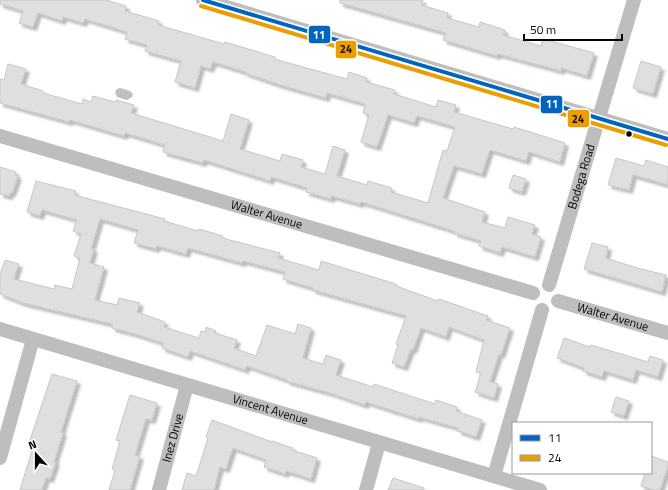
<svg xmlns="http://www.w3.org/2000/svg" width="668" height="490" viewBox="0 0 668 490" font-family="'Titillium Web',sans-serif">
<defs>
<filter id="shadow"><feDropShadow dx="3.5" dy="3.5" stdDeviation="1" flood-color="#0004"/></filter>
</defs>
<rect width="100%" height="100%" fill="#fff"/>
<path fill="#bfbfbf" d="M 120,88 L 130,91 L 133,94 L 132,97 L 127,100 L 117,97 L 115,92 L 117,89 Z"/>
<path fill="#dfdfdf" stroke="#c7c7c7" filter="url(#shadow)" d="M 0,0 L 106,0 L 126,6 L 125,11 L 159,21 L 158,25 L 224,44 L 225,42 L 275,57 L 274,59 L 347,79 L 349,72 L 367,78 L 366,82 L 395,90 L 394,94 L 436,107 L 438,100 L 456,105 L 454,112 L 513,129 L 514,127 L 565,143 L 560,162 L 529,152 L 526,161 L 490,150 L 482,174 L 454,166 L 443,198 L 485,212 L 482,222 L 505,228 L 508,217 L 535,225 L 532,234 L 541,237 L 535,257 L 502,247 L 500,253 L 479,246 L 481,241 L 454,233 L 454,231 L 361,202 L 360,204 L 332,196 L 331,199 L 306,192 L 307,188 L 271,177 L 270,181 L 204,160 L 203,163 L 163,152 L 165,145 L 125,133 L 124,136 L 70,120 L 69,122 L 0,103 L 0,79 L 4,80 L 8,64 L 26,69 L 21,84 L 43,91 L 43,93 L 82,104 L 83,99 L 91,102 L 93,96 L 115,102 L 116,100 L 134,105 L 131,113 L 223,141 L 231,114 L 249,120 L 240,149 L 280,161 L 282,154 L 303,160 L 301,167 L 325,174 L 333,146 L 345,150 L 337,176 L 367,185 L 368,181 L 392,188 L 391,192 L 428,203 L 443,150 L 447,151 L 455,127 L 417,116 L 414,123 L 388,115 L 377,147 L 361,142 L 369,115 L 363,113 L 365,104 L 327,93 L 326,98 L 280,85 L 245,73 L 245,72 L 213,62 L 210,69 L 201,66 L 195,88 L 175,82 L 181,61 L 145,51 L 147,45 L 125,39 L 127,32 L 85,19 L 83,23 L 63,17 L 62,21 L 38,13 L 33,27 L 19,23 L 23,11 L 0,4 Z
M 340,0 L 423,0 L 421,5 L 448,13 L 447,18 L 479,27 L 480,22 L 505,30 L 503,35 L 541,46 L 543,39 L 594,53 L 587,76 L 561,68 L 561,71 L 498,54 L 497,56 L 443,40 L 446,33 L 340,3 Z
M 641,61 L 661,67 L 653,94 L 633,88 Z
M 616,158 L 644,166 L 646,160 L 668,167 L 668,185 L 633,175 L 629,190 L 608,185 Z
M 0,167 L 16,172 L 15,175 L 18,176 L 12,193 L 10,193 L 9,196 L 0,194 Z
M 513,175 L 526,179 L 522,192 L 509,188 Z
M 36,181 L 76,191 L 74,195 L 165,219 L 164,221 L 198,231 L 199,229 L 223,236 L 222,238 L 280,253 L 278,258 L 319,270 L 321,261 L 396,284 L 396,286 L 438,301 L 439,299 L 488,316 L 486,320 L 510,328 L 501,355 L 499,354 L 490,382 L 498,384 L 494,398 L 475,392 L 481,373 L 476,372 L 484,340 L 449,327 L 446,337 L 421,328 L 413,350 L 411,349 L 404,367 L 392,363 L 398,345 L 396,344 L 406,316 L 313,290 L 313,288 L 283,279 L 285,272 L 243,261 L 242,263 L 188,248 L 186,254 L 157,246 L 156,249 L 134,243 L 138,230 L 100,219 L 91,249 L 94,249 L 90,263 L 104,267 L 95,300 L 117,305 L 119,298 L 140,303 L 137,312 L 165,322 L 164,327 L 199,338 L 201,331 L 205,332 L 206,327 L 216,331 L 215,333 L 237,340 L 234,348 L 256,356 L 267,325 L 295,334 L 298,324 L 311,328 L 303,358 L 323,364 L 326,355 L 341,360 L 336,375 L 373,387 L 374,384 L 435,404 L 436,400 L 457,407 L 456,411 L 482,420 L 476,437 L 458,431 L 458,428 L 419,417 L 419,419 L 366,402 L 365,405 L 330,393 L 286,381 L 287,380 L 247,366 L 245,370 L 190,351 L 188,357 L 162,348 L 163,343 L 135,334 L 112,328 L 112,324 L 23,303 L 0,294 L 0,274 L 5,260 L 19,264 L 14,279 L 54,289 L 55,285 L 72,289 L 80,258 L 74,256 L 81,234 L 73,231 L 77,220 L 42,210 L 40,216 L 27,212 Z
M 592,243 L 608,247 L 606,258 L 637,268 L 666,275 L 662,292 L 584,269 Z
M 564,338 L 590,347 L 591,345 L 648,362 L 650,356 L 663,360 L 658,377 L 636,370 L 633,380 L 604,371 L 602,377 L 583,371 L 584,368 L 557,358 Z
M 52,374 L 77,381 L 61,432 L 63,433 L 54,462 L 56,462 L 50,479 L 46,478 L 42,490 L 20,490 L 33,447 L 28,446 Z
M 130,395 L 157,403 L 152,420 L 146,419 L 135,455 L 140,456 L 130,490 L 109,490 L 115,470 L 112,469 L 120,441 L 116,440 Z
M 616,397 L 629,401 L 624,416 L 611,412 Z
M 212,420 L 272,442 L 272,441 L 293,448 L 292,450 L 317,458 L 311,479 L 286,471 L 285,474 L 264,467 L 266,460 L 233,448 L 226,469 L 220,467 L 214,490 L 182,490 L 187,473 L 196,476 L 208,438 L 206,437 Z
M 651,456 L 668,462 L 668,466 L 660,490 L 654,490 L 641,486 L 645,473 L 651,473 Z
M 393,478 L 424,488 L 423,490 L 388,490 Z"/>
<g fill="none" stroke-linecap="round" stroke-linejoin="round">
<g stroke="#bebebe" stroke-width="14">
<path d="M 203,0 L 668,139"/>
<path id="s1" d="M 0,136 L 533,293"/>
<path id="s2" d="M 549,285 L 634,0"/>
<path id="s3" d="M 558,301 L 668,333"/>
<path id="s4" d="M 0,329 L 540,490"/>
<path d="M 0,458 L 33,339"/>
<path d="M 494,476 L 542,310"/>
<path id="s5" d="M 159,490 L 187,385"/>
<path d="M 366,490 L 379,443"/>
</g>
<defs>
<path id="bus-1" d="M 203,0 L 668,139"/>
<path id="bus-2" d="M 201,6 L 666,145"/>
</defs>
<use href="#bus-1" stroke="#fff" stroke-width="7"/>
<use href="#bus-2" stroke="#fff" stroke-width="7"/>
<use href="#bus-1" stroke="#0065bd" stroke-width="4"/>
<use href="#bus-2" stroke="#eb9e00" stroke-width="4"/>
</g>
<circle fill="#000" stroke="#fff" stroke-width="1.5" cx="629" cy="134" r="3.5"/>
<g text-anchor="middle" stroke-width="3" stroke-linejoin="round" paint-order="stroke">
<g font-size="12" fill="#000" stroke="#fff">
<text dy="4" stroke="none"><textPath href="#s2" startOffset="113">Bodega Road</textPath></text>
<text dy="4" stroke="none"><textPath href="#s1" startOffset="278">Walter Avenue</textPath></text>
<text dy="4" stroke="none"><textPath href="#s3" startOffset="57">Walter Avenue</textPath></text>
<text dy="4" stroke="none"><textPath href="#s4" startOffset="282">Vincent Avenue</textPath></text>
<text dy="4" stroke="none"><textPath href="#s5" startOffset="54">Inez Drive</textPath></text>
</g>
</g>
<g stroke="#fff" stroke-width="1.5">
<rect x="308" y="25" width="23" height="19" rx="4" fill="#0065bd"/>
<rect x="335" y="40" width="22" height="19" rx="4" fill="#eb9e00"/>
<rect x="540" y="95" width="23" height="19" rx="4" fill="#0065bd"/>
<rect x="567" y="109" width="23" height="19" rx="4" fill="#eb9e00"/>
</g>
<g font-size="11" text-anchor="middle" font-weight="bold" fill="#fff">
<text x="319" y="39">11</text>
<text x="552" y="108">11</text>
</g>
<g font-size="11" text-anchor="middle" font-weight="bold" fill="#111">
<text x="346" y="53">24</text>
<text x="578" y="123">24</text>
</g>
<rect x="512" y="422" width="140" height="52" fill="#ffffff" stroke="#999999"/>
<rect x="520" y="435" width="20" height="6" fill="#0065bd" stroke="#999999"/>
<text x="548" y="442" font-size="12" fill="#000000">11</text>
<rect x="520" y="455" width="20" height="6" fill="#eb9e00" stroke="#999999"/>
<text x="548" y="462" font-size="12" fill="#000000">24</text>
<g transform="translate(36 454) rotate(339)" stroke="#ffffff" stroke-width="3" paint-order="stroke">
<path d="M0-3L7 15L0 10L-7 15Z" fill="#000000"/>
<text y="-6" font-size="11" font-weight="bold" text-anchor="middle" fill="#000000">N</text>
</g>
<path d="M524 34v6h98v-6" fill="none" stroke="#000000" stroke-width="2"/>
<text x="530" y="34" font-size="12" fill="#000000" stroke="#ffffff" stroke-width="3" paint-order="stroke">50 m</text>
</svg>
